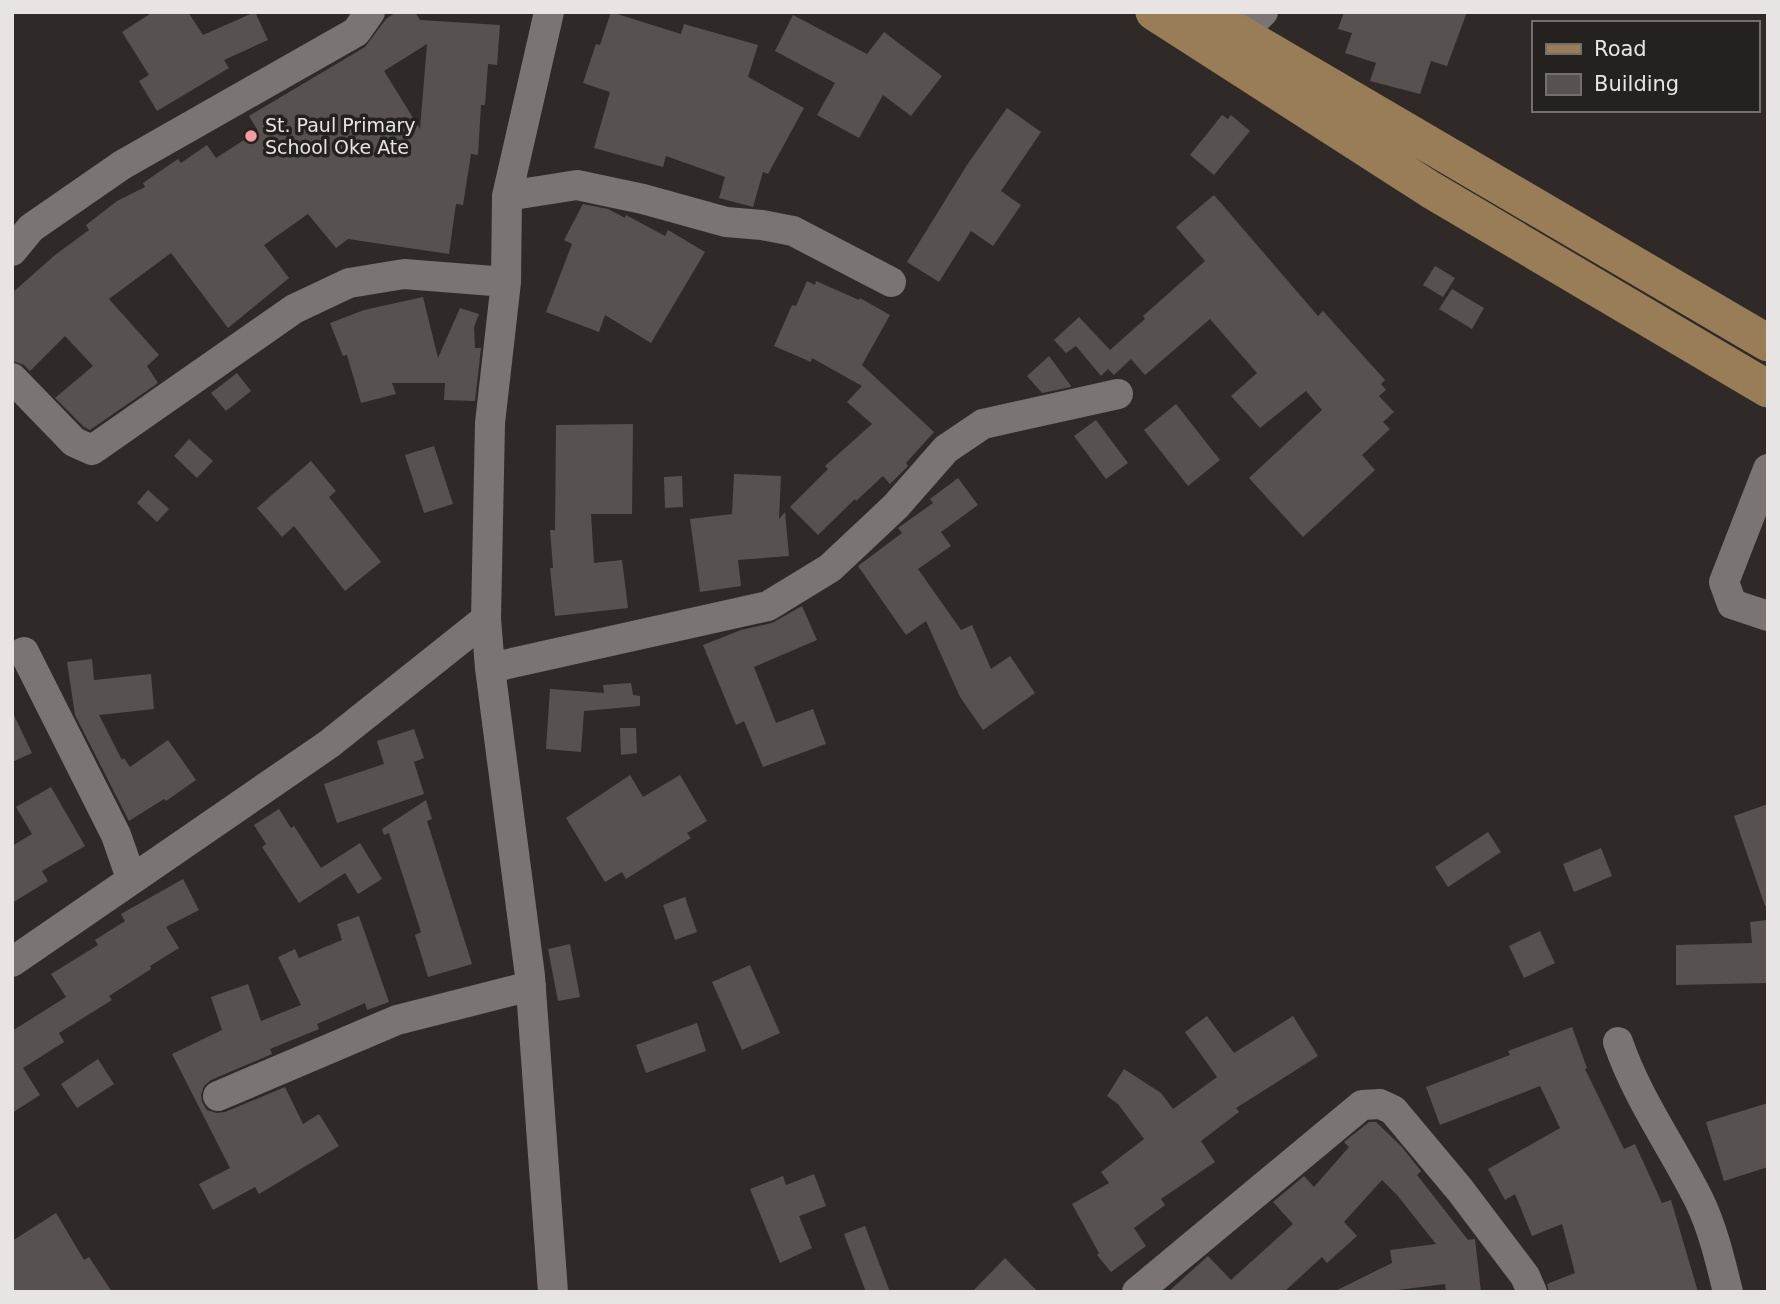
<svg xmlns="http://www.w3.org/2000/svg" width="1780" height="1304" viewBox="0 0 1780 1304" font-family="'DejaVu Sans',sans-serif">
<rect width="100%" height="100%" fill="#2f2a28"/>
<path fill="#57524f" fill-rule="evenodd" d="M 153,12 L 188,12 L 203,35 L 255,12 L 268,40 L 224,60 L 229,68 L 157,111 L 139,81 L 149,75 L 122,32 Z
M 396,12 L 415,12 L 420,20 L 500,25 L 497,65 L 488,64 L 485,105 L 481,105 L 478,155 L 471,154 L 463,205 L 456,204 L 449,254 L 348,239 L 336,248 L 308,214 L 264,245 L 289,278 L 228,328 L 171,253 L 109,299 L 159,355 L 147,366 L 158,383 L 90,430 L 84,427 L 55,398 L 93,366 L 65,336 L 30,371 L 24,365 L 13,361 L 12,293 L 55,255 L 89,230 L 86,225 L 117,201 L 145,187 L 143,183 L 178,159 L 181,163 L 207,145 L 216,158 L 258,131 L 249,116 L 365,47 L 386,19 ZM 427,44 L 420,129 L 384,71 Z
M 611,12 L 681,34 L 684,24 L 758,45 L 748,77 L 804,108 L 768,174 L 763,172 L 753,207 L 719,198 L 725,177 L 666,156 L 663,167 L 594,148 L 610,92 L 583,83 L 596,44 L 600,45 Z
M 1344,12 L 1467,12 L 1447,66 L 1431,61 L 1420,94 L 1370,81 L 1376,63 L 1345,53 L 1352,33 L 1338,29 Z
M 793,15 L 867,54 L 884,32 L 942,76 L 911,116 L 883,95 L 859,138 L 817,115 L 835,83 L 775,51 Z
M 1007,108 L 1041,132 L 1001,191 L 1021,205 L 993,246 L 971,231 L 939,282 L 907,262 L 967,165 Z
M 1222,115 L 1228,119 L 1231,115 L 1250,131 L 1214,175 L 1190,155 Z
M 1214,195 L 1318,316 L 1323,311 L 1385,380 L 1381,384 L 1386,390 L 1379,396 L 1394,412 L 1383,422 L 1390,429 L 1362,455 L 1375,470 L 1303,537 L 1249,478 L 1322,410 L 1306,391 L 1260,428 L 1231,396 L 1257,373 L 1210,319 L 1145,375 L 1131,359 L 1114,375 L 1108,369 L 1101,376 L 1076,346 L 1066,353 L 1054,340 L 1079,317 L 1110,350 L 1145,319 L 1143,316 L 1205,261 L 1176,227 Z
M 583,204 L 608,209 L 625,218 L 626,215 L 665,236 L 668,230 L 705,252 L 651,343 L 605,315 L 599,332 L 546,312 L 572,244 L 564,240 Z
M 1435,266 L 1455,278 L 1443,297 L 1423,285 Z
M 807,281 L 815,285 L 816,281 L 859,300 L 860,298 L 890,315 L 862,365 L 934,432 L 906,463 L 908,466 L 890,484 L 883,476 L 856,501 L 855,499 L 818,535 L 790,507 L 828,469 L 825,466 L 872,424 L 847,402 L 862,386 L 812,358 L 811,362 L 774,346 L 792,305 L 796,306 Z
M 1452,289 L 1484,308 L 1472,329 L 1439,309 Z
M 423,297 L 438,358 L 460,308 L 479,314 L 474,327 L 475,348 L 481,348 L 475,401 L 444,400 L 445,383 L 392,383 L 396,394 L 361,403 L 347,355 L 343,356 L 330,323 L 364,310 Z
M 1049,356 L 1071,386 L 1071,387 L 1042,393 L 1027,376 Z
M 237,373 L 251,391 L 226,411 L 211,393 Z
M 1176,404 L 1220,460 L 1188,486 L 1144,430 Z
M 1096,420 L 1128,463 L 1106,479 L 1074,436 Z
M 633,424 L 632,514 L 591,514 L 594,563 L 622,560 L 628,608 L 555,616 L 550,568 L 553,568 L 550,530 L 555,530 L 556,425 Z
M 189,439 L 213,461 L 197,478 L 174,456 Z
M 434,446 L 453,504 L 424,513 L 405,455 Z
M 311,461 L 336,491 L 329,497 L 381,562 L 345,591 L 294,526 L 282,537 L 257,508 Z
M 734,474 L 781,476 L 779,519 L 785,512 L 789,556 L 738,560 L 741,586 L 700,592 L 690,519 L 732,514 Z
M 682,476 L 683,507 L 665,508 L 664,477 Z
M 958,478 L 978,505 L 941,532 L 951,546 L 918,569 L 961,630 L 972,625 L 991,669 L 1010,656 L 1035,693 L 983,730 L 960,697 L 926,621 L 906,635 L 858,566 L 902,533 L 898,528 L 933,503 L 930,499 Z
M 148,490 L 169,509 L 157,522 L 137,503 Z
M 802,606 L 817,640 L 754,667 L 776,723 L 813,709 L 826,744 L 763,767 L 744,721 L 736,725 L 703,645 L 741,630 L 772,623 Z
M 92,659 L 94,680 L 151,674 L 154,709 L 99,715 L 122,760 L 124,758 L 130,767 L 168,740 L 196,780 L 166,801 L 164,799 L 129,821 L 75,715 L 67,662 Z
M 631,683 L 633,695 L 640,696 L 640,706 L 584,711 L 581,752 L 546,749 L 550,689 L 604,693 L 603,685 Z
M 12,711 L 32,753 L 12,762 Z
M 620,728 L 636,728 L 637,753 L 621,755 Z
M 414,729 L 424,758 L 414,762 L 424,794 L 337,823 L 324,784 L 384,764 L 377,741 Z
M 630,775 L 643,797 L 680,775 L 707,821 L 687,833 L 691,838 L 626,879 L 622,872 L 605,882 L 566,818 Z
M 51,787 L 85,846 L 42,871 L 48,881 L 12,903 L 12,846 L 32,834 L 16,807 Z
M 426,800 L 432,819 L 427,821 L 472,964 L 428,977 L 415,935 L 421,932 L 389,833 L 384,835 L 382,829 Z
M 1768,804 L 1768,906 L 1765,906 L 1734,816 Z
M 279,809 L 291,828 L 294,826 L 321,868 L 360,843 L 382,879 L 358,894 L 345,873 L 299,903 L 262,847 L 266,844 L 254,825 Z
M 1488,832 L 1501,852 L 1448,887 L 1435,867 Z
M 1601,848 L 1612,876 L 1574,892 L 1563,864 Z
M 183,879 L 199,910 L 166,927 L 179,948 L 150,966 L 151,969 L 109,996 L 112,1000 L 59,1033 L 64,1042 L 23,1068 L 40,1095 L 12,1113 L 12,1031 L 66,997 L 51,974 L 98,945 L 95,940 L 125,921 L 121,914 Z
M 685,897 L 697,932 L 675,940 L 663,905 Z
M 359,916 L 389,1002 L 367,1010 L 365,1003 L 317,1024 L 319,1029 L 270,1049 L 272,1054 L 211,1080 L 204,1086 L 201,1095 L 202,1102 L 207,1110 L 217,1113 L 225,1112 L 285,1087 L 303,1124 L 319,1114 L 339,1146 L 259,1194 L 255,1187 L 213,1210 L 199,1184 L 230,1168 L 172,1054 L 222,1030 L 211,997 L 248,984 L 261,1021 L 301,1005 L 278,957 L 295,949 L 299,958 L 342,940 L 337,924 Z
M 1767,920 L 1768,983 L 1676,985 L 1676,945 L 1752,943 L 1750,922 Z
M 1540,931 L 1555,963 L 1524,978 L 1509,946 Z
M 570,944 L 580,997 L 558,1001 L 548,949 Z
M 750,965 L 780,1033 L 742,1050 L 712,982 Z
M 1207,1016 L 1234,1053 L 1293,1016 L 1318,1056 L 1236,1108 L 1239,1112 L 1201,1141 L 1215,1162 L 1161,1199 L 1165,1205 L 1134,1228 L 1146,1246 L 1111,1272 L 1097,1255 L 1099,1253 L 1072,1204 L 1109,1183 L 1101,1172 L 1144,1139 L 1118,1104 L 1107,1096 L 1124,1069 L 1161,1093 L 1173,1109 L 1217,1077 L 1185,1032 Z
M 697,1023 L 706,1051 L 646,1073 L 636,1045 Z
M 1572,1027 L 1587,1068 L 1585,1069 L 1624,1149 L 1635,1144 L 1662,1203 L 1671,1200 L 1698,1292 L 1549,1292 L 1547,1284 L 1575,1273 L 1562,1224 L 1532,1236 L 1515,1194 L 1505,1200 L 1488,1169 L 1560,1128 L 1540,1086 L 1440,1125 L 1426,1087 L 1510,1055 L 1508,1051 Z
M 98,1059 L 114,1084 L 77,1108 L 61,1084 Z
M 1768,1103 L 1768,1167 L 1724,1181 L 1706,1122 Z
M 1369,1122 L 1376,1122 L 1401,1146 L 1421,1171 L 1417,1175 L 1468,1240 L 1475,1239 L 1481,1292 L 1446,1292 L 1445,1284 L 1382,1292 L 1333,1292 L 1392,1263 L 1390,1250 L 1436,1244 L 1397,1195 L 1382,1180 L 1344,1222 L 1357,1236 L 1327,1263 L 1322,1257 L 1284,1292 L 1168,1292 L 1208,1256 L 1231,1280 L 1293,1224 L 1273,1202 L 1304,1176 L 1314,1187 L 1349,1147 L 1344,1142 Z
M 814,1174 L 826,1206 L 799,1216 L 812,1248 L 780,1263 L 750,1189 L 783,1176 L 786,1185 Z
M 56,1213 L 84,1260 L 89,1257 L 112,1292 L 12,1292 L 12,1241 Z
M 865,1226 L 890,1292 L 866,1292 L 844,1234 Z
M 1005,1258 L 1038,1292 L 972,1292 Z"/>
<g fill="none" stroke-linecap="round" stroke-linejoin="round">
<path stroke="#7a7572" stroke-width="30" d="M 549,12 L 507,196 L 506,282 L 490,423 L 486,619 L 490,668 L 530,976 L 553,1292
M 1241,34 L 1263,12
M 507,196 L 577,185 L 643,199 L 726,222 L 762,225 L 793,231 L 891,282
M 12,251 L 31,228 L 122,165 L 356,32 L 370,12
M 12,378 L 74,442 L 92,450 L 294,309 L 349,283 L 404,274 L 506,282
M 1768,469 L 1724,582 L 1732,604 L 1768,616
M 24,652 L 116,835 L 131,878
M 490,668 L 768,606 L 830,568 L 896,506 L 946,449 L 983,424 L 1118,394
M 12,962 L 329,744 L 486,619
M 1618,1042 C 1637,1098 1672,1146 1699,1200 C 1713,1229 1720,1260 1728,1292
M 218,1096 L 397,1020 L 531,986
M 1137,1292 L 1362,1105 L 1380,1104 L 1393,1110 L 1460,1190 L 1525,1276 L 1532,1292"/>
<path stroke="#997d57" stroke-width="37" d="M 1154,12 L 1431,190 L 1768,389
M 1203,12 L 1768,343"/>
</g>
<circle fill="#f49aa3" stroke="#25211f" stroke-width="2.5" cx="251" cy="136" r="7"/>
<g text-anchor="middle" stroke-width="7" stroke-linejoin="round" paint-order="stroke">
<g font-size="19" fill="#e7e4e3" stroke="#25211f" text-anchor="start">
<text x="265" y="132">St. Paul Primary<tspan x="265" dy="22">School Oke Ate</tspan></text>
</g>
</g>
<rect width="1780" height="1304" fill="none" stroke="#e7e4e3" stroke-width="28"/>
<rect x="1532" y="21" width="228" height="91" fill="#25211f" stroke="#736f6d" stroke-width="2"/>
<rect x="1546" y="44" width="35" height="10" fill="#997d57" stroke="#736f6d" stroke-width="2"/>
<text x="1594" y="56" font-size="21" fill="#e7e4e3">Road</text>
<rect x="1546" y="74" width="35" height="21" fill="#57524f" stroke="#736f6d" stroke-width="2"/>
<text x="1594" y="91" font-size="21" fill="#e7e4e3">Building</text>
</svg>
